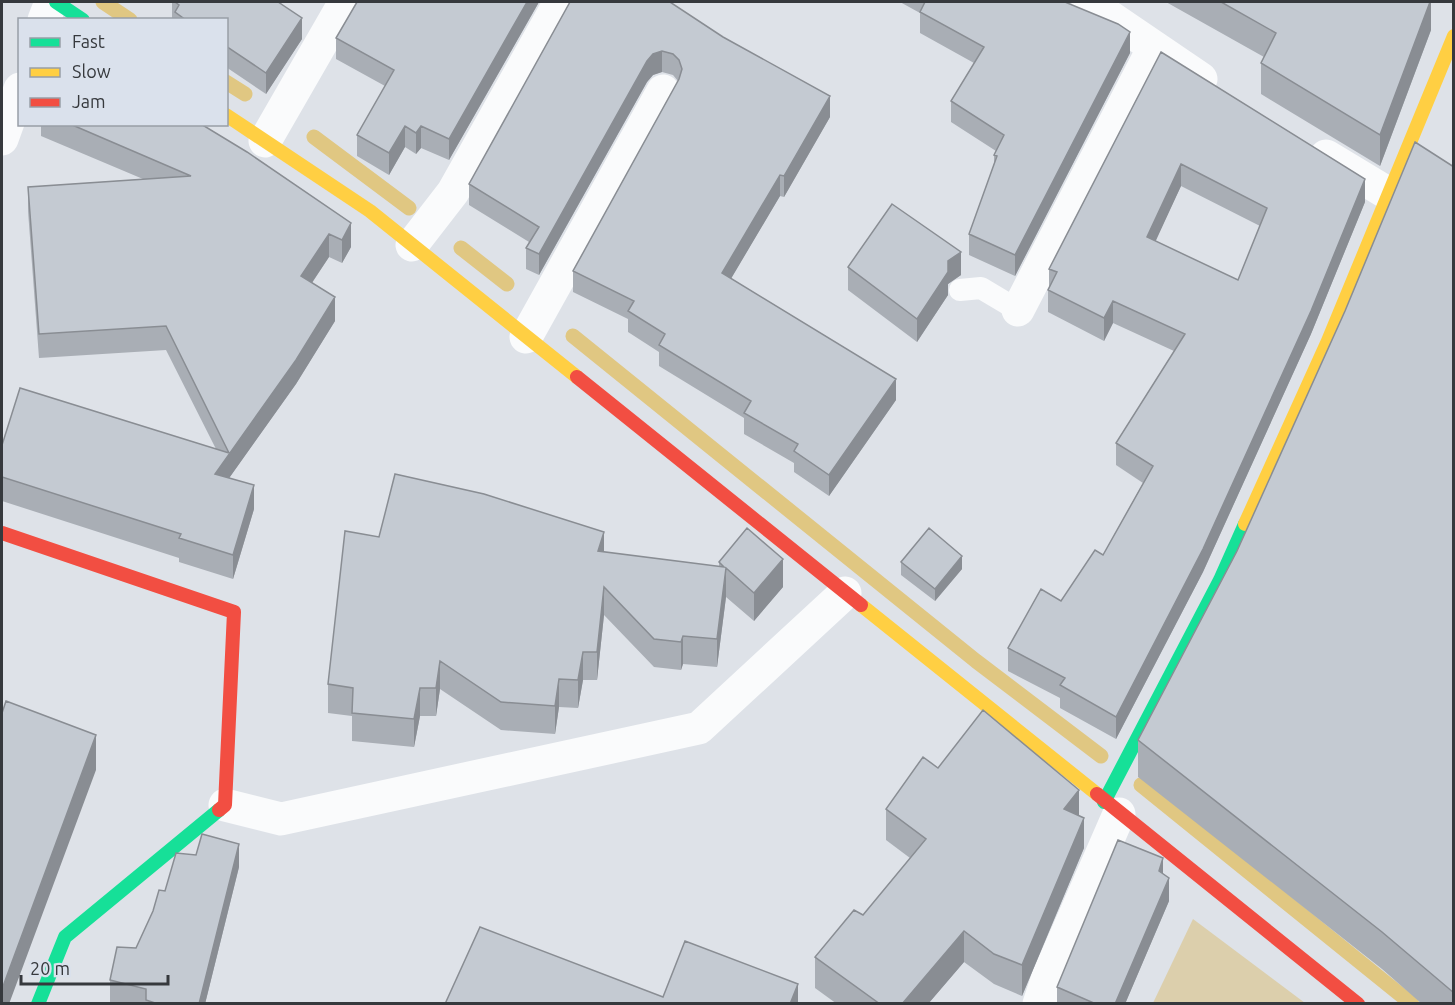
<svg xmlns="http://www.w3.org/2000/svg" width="1455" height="1005" viewBox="0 0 1455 1005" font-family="Ubuntu,sans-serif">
<rect width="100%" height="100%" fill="#dee2e8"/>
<path fill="#dccfac" d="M 1193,919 L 1305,1003 L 1153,1003 Z"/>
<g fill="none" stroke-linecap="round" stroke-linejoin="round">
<path stroke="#e0c782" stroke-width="15" d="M 103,2 L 130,20
M 226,82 L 245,94
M 314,137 L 409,208
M 461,248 L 507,284
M 573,336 L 976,661 L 1101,756
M 1141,785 L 1412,1004"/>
<path stroke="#fafbfc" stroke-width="22" d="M 960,290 L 981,288 L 1018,310"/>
<path stroke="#fafbfc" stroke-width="33" d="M 1088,2 L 1201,79
M 44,20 L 51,2
M 2,139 L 20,89
M 265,141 L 345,2
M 1326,156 L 1389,194
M 412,245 L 453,192 L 560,2
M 1018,310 L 1154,47
M 526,337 L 663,91
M 225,805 L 281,819 L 699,728 L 845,593
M 1039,1004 L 1048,977 L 1119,814"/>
<path stroke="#16e098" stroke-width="14" d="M 56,2 L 83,20
M 1104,802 L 1220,580 L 1245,524
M 38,1004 L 65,937 L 219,810"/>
<path stroke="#ffcf43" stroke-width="14" d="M 226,115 L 370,211 L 577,377
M 1245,524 L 1328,341 L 1454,36
M 861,605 L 1097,794"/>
<path stroke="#f24e42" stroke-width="14" d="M 577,377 L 861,605
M 2,533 L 234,612 L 225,805 L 219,810
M 1097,794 L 1358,1004"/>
</g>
<path fill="#a9aeb5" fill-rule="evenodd" d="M 172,2 L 282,2 L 281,3 L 302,39 L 266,94 L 226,67 L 226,20 L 172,20 Z
M 539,2 L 449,160 L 421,148 L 416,154 L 405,147 L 389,175 L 357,156 L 357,135 L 385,86 L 336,59 L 336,38 Z
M 570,2 L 830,117 L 784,197 L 780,196 L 731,278 L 896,400 L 829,496 L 794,472 L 794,463 L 744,434 L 744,418 L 659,366 L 659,352 L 628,332 L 628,319 L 573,292 L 573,271 L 678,81 L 673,75 L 662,72 L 653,75 L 647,82 L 539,275 L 526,269 L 526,248 L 529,242 L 469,205 L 469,184 Z
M 900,2 L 1065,2 L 1130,53 L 1015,276 L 969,255 L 969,234 L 994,164 L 994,155 L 996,151 L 951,122 L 951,101 L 974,63 L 920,33 L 920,13 Z
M 1166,2 L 1431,2 L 1431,30 L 1380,166 L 1261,94 L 1261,63 L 1264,57 Z
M 1161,52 L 1365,202 L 1311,334 L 1203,572 L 1116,739 L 1060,708 L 1060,698 L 1008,671 L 1008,648 L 1061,601 L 1103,555 L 1143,483 L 1116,465 L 1116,443 L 1174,351 L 1113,323 L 1104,341 L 1048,312 L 1048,290 L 1049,288 L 1049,269 ZM 1181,186 L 1260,226 L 1238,280 L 1155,241 Z
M 41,124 L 201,124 L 351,247 L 342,263 L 329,257 L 312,283 L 335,321 L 296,384 L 229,478 L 254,509 L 233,579 L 179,562 L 179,558 L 2,501 L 2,445 L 216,449 L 166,350 L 39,358 L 28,211 L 28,187 L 143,179 L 41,136 Z
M 1454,167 L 1454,1004 L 1422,1004 L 1382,969 L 1138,777 L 1138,740 Z
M 848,267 L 961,275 L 948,284 L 948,295 L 917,342 L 848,290 Z
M 379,537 L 604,552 L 719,567 L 719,562 L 783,587 L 754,621 L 726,597 L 717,667 L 683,664 L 681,670 L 654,667 L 604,615 L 597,680 L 583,680 L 578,708 L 559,707 L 555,734 L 501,730 L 440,689 L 436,716 L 420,716 L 414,747 L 352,741 L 352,716 L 328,713 L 328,684 Z
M 901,562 L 962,569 L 935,601 L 901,575 Z
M 938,768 L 1079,816 L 1084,848 L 1022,996 L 994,984 L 964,962 L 928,1004 L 837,1004 L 815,988 L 815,957 L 863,915 L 910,858 L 886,840 L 886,809 Z
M 239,867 L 205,1004 L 110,1003 L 110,980 L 136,948 L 165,891 Z
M 1163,874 L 1169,901 L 1125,1004 L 1057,1004 L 1057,987 Z"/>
<path fill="#898d93" d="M 527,2 L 539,2 L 449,160 L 449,139 Z
M 1430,2 L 1431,2 L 1431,30 L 1380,166 L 1380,135 Z
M 302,18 L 302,39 L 266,94 L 266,73 Z
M 1130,32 L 1130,53 L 1015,276 L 1015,255 Z
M 662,51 L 662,72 L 653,75 L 647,82 L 539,275 L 539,254 L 647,61 L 653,54 Z
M 830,96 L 830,117 L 784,197 L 784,176 Z
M 405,126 L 405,147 L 389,175 L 389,153 Z
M 421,126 L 421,148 L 416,154 L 416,133 Z
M 1181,164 L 1181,186 L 1147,260 L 1147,237 Z
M 780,175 L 780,196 L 722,294 L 722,273 Z
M 1365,179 L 1365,202 L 1311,334 L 1203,572 L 1116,739 L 1116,717 Z
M 351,223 L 351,247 L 342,263 L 342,240 Z
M 329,234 L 329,257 L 301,299 L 301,276 Z
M 961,252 L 961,275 L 948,284 L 948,295 L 917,342 L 917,319 L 948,261 Z
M 335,297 L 335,321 L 296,384 L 215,498 L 215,474 Z
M 1113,301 L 1113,323 L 1104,341 L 1104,318 Z
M 896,379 L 896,400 L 829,496 L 829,475 Z
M 254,485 L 254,509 L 233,579 L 233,555 Z
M 604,532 L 604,560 L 598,551 Z
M 962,556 L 962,569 L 935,601 L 935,589 Z
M 783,559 L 783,587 L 754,621 L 754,593 Z
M 726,568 L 726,597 L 717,667 L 717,639 Z
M 604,587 L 604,615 L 597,680 L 597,652 Z
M 683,636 L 683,664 L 681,670 L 681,642 Z
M 583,652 L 583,680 L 578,708 L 578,680 Z
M 440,661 L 440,689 L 436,716 L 436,688 Z
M 559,679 L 559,707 L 555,734 L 555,706 Z
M 420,688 L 420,716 L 414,747 L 414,719 Z
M 96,735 L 96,770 L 9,1004 L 2,1004 L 2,989 Z
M 1079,790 L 1079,821 L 1064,809 Z
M 1084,818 L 1084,848 L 1022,996 L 1022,965 Z
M 239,844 L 239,867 L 205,1004 L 199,1004 Z
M 1163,858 L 1163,881 L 1159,871 Z
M 1169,878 L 1169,901 L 1125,1004 L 1115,1004 Z
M 964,931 L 964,962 L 928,1004 L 902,1004 Z
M 798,984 L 798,1004 L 790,1004 Z"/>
<path fill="#c4cad2" stroke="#898d93" stroke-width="1.5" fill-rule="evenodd" d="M 175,2 L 278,2 L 302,18 L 266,73 L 226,46 L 226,20 L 186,20 L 175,12 L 179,5 Z
M 357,2 L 527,2 L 449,139 L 421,126 L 416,133 L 405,126 L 389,153 L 357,135 L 394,70 L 336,38 Z
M 570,2 L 670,2 L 723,37 L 830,96 L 784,176 L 780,175 L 722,273 L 896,379 L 829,475 L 794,451 L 798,444 L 744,413 L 751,401 L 659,345 L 665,334 L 628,311 L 634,301 L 573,271 L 679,79 L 682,69 L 679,60 L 673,54 L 662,51 L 653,54 L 647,61 L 539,254 L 526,248 L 539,227 L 469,184 Z
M 925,2 L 1065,2 L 1118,24 L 1130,32 L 1015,255 L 969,234 L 997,156 L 994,155 L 1004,135 L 951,101 L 984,47 L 920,12 Z
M 1221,2 L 1430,2 L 1380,135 L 1261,63 L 1276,33 Z
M 1161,52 L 1365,179 L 1311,311 L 1203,549 L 1116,717 L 1060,685 L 1065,678 L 1008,648 L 1041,589 L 1061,601 L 1095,550 L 1103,555 L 1153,466 L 1116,443 L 1185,334 L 1113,301 L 1104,318 L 1048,290 L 1057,272 L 1049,269 ZM 1181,164 L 1267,208 L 1238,280 L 1147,237 Z
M 70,124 L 201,124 L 247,152 L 351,223 L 342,240 L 329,234 L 301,276 L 335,297 L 296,360 L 215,474 L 254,485 L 233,555 L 179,538 L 181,534 L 2,477 L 2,445 L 20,388 L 229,453 L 166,326 L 39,334 L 28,187 L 191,176 Z
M 1415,142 L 1454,167 L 1454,993 L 1382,932 L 1138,740 L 1237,551 L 1345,311 Z
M 892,204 L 961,252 L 948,261 L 948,272 L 917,319 L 848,267 Z
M 395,474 L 484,494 L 604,532 L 598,551 L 724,567 L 719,562 L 747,528 L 783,559 L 754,593 L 726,568 L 717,639 L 683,636 L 681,642 L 654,639 L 604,587 L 597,652 L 583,652 L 578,680 L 559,679 L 555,706 L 501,702 L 440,661 L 436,688 L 420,688 L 414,719 L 352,713 L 353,688 L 328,684 L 345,531 L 379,537 Z
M 929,528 L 962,556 L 935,589 L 901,562 Z
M 6,701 L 96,735 L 2,989 L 2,713 Z
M 983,710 L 1079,790 L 1064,809 L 1084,818 L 1022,965 L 994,954 L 964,931 L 902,1004 L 880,1004 L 815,957 L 854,910 L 863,915 L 926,839 L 886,809 L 923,757 L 938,768 Z
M 202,834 L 239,844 L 199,1004 L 158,1004 L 146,1000 L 146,989 L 110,980 L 117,947 L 136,948 L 153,911 L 159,890 L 165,891 L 176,853 L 196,855 Z
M 1118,840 L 1163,858 L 1159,871 L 1169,878 L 1115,1004 L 1096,1004 L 1057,987 Z
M 480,927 L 663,997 L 685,941 L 798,984 L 790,1004 L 445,1004 Z"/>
<rect width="1455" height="1005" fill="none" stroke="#36393d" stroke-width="6"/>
<rect x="18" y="18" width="210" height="108" fill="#dae1ec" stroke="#989ea6" stroke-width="1.5"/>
<rect x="30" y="38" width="30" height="9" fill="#16e098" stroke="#989ea6" stroke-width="1.5"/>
<text x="72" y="48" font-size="18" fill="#36393d">Fast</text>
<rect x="30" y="68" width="30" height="9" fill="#ffcf43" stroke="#989ea6" stroke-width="1.5"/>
<text x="72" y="78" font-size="18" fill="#36393d">Slow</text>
<rect x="30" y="98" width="30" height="9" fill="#f24e42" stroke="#989ea6" stroke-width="1.5"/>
<text x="72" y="108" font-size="18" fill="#36393d">Jam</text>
<path d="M21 975v9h147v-9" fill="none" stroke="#36393d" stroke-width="3"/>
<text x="30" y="975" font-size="18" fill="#36393d" stroke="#dae1ec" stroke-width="4.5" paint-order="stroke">20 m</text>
</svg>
